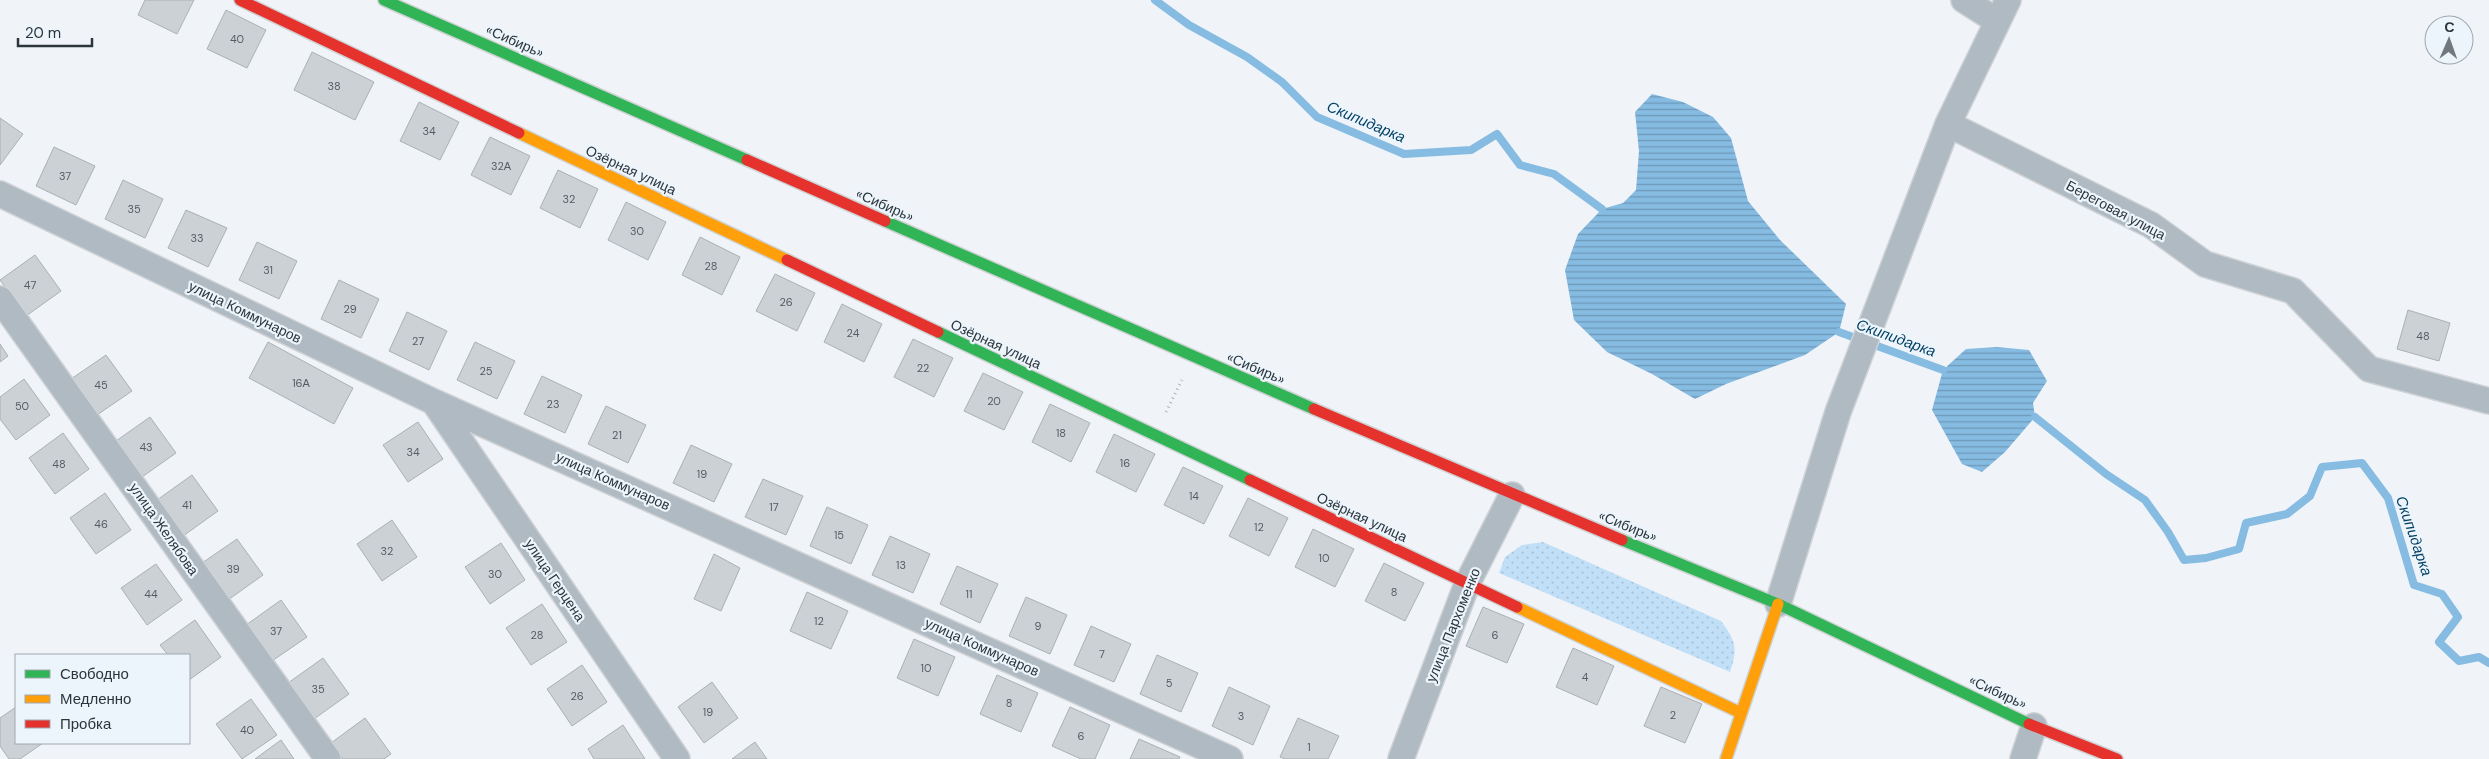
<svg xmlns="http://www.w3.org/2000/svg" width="2489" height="759" viewBox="0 0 2489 759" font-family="'DM Sans',sans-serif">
<defs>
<pattern id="grass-dots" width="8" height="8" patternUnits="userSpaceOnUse" patternTransform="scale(1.25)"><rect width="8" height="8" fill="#c1e0f8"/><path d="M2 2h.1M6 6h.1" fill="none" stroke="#a6c1d6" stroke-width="1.8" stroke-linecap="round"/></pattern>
<pattern id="water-rules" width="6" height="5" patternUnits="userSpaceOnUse" patternTransform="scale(1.25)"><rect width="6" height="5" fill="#86bbe2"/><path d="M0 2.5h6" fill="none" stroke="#6e99b8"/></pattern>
</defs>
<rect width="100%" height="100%" fill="#f0f4f8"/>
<path fill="url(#grass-dots)" d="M 1543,542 L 1721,621 C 1736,641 1738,648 1730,672 L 1499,573 L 1505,557 L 1522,545 Z"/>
<path fill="url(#water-rules)" d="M 1652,94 L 1683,102 L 1713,117 L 1731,138 L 1748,201 L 1780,240 L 1846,304 L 1839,332 L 1805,355 L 1726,384 L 1695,399 L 1652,374 L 1607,352 L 1574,320 L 1565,270 L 1578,234 L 1602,209 L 1623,203 L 1636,190 L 1639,151 L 1635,112 Z
M 1997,347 L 2029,350 L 2047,381 L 2033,403 L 2035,417 L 2005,452 L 1982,472 L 1962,464 L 1932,410 L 1943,370 L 1966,349 Z"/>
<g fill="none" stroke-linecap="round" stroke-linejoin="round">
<path stroke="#86bbe2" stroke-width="8" d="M 1155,0 L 1189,25 L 1247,57 L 1282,82 L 1317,117 L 1404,154 L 1471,150 L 1497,134 L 1520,165 L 1554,174 L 1602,209
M 1839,332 L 1943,370
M 2035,417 L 2106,474 L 2145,500 L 2168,532 L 2184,560 L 2206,558 L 2239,549 L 2246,523 L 2287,514 L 2310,496 L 2322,467 L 2362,463 L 2388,498 L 2414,585 L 2442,594 L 2458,617 L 2439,642 L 2459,661 L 2479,657 L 2489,663"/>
</g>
<path fill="#ccd1d6" stroke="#aab0b4" d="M 145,0 L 194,0 L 177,34 L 138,15 Z
M 226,10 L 266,30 L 247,68 L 207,49 Z
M 312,52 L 374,82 L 355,120 L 294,90 Z
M 419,102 L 459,122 L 440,160 L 400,141 Z
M 0,118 L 23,134 L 0,165 Z
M 490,137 L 530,156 L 511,195 L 471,175 Z
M 54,147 L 95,166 L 76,205 L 36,186 Z
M 558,170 L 598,189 L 580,228 L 540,208 Z
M 123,180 L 163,199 L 145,238 L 105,219 Z
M 626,202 L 666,222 L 648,260 L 608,240 Z
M 186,210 L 227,228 L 208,267 L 168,248 Z
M 700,237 L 740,257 L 722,295 L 682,275 Z
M 257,242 L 297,261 L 279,299 L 239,280 Z
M 35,255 L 61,291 L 26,316 L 0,280 Z
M 775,274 L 815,293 L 797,331 L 756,311 Z
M 339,280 L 379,299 L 361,338 L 321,319 Z
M 842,304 L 882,324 L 864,362 L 824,342 Z
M 2408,310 L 2450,323 L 2439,361 L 2397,349 Z
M 407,312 L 447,331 L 429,370 L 389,351 Z
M 913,339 L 953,358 L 934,397 L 894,377 Z
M 268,342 L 353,388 L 334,424 L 249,378 Z
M 475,342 L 515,361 L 497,399 L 457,380 Z
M 0,344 L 8,356 L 0,362 Z
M 106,355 L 132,391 L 97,415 L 71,379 Z
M 983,373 L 1023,392 L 1004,430 L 964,411 Z
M 542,376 L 582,395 L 565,433 L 524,414 Z
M 24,379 L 50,415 L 16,440 L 0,419 L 0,397 Z
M 1050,404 L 1090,423 L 1071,462 L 1032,442 Z
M 606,406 L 646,425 L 628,463 L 588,444 Z
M 150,417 L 176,453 L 142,477 L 116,441 Z
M 418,422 L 443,459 L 408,482 L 383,445 Z
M 63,433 L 89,469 L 55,494 L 29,458 Z
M 1114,434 L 1155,454 L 1136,492 L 1096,472 Z
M 691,445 L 732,464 L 714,502 L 673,483 Z
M 1183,467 L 1223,486 L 1204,524 L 1164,505 Z
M 192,475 L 218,511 L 183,536 L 157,500 Z
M 763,479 L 803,496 L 786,535 L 745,517 Z
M 105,493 L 131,530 L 96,554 L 70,518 Z
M 1248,498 L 1288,518 L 1269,556 L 1229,536 Z
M 827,507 L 868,525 L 851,564 L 810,546 Z
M 392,520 L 417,557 L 382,581 L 357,544 Z
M 1313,529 L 1354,549 L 1335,587 L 1295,567 Z
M 890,536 L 930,554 L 913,593 L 872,575 Z
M 237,539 L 263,575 L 228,600 L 202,563 Z
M 501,543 L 525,580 L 490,604 L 465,567 Z
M 714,554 L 740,568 L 721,611 L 694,599 Z
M 1384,563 L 1424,583 L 1405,621 L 1365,601 Z
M 156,564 L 182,600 L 147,625 L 121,588 Z
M 957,566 L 998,584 L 980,623 L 940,604 Z
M 807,592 L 848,611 L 831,649 L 790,631 Z
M 1026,597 L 1067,615 L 1050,654 L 1009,636 Z
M 281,600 L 307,637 L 272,661 L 246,625 Z
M 542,604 L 567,642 L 531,665 L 506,628 Z
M 1483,607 L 1524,624 L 1507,663 L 1466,646 Z
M 195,620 L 221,657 L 189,680 L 189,655 L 168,655 L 160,645 Z
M 1091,626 L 1131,644 L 1114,682 L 1074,665 Z
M 914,639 L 955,657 L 938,696 L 897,678 Z
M 1573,648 L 1614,666 L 1597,705 L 1556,687 Z
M 1157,655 L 1198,673 L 1181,712 L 1140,694 Z
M 323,658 L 349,694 L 314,719 L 288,683 Z
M 582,665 L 607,702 L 572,726 L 547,689 Z
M 997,675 L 1038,693 L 1021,732 L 980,714 Z
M 712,682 L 738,718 L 704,743 L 678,707 Z
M 1229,687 L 1270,706 L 1253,745 L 1212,726 Z
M 1661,687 L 1702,704 L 1685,743 L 1644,726 Z
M 251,699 L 277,735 L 242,759 L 216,724 Z
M 16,707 L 16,743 L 43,743 L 20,759 L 9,759 L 0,746 L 0,718 Z
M 1070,707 L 1110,725 L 1095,759 L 1081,759 L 1052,746 Z
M 365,718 L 391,754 L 384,759 L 343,759 L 331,743 Z
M 1298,718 L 1339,736 L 1328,759 L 1285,759 L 1280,757 Z
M 623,725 L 645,759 L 594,759 L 588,749 Z
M 1139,739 L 1180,757 L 1179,759 L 1130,759 Z
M 281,740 L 294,759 L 255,759 Z
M 755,742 L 767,759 L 732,759 Z"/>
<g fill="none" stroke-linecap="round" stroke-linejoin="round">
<defs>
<path id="street" d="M 1964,0 L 1997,21
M 1948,124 L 2151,225 L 2205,264 L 2293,291 L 2369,369 L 2489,401
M 0,194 L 434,402 L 1230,759
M 0,299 L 328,759
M 434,402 L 677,759
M 1778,604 L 1838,412 L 1948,124 L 2008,0
M 1401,759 L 1467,584 L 1512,495
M 2023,759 L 2034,726"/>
<path id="fast" d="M 384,0 L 747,160
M 885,221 L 1314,409
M 938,332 L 1250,480
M 1622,540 L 1778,604 L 2029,724"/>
<path id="slow" d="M 519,133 L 787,260
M 1517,607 L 1741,713
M 1726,759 L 1778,604"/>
<path id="jam" d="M 240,0 L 519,133
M 747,160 L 885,221
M 787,260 L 938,332
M 1314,409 L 1622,540
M 1250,480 L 1517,607
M 2029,724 L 2117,759"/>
</defs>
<use href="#street" stroke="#ced2d5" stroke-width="28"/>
<use href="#fast" stroke="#ced2d5" stroke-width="14"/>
<use href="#slow" stroke="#ced2d5" stroke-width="14"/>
<use href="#jam" stroke="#ced2d5" stroke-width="14"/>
<path stroke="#aab2b7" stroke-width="3" stroke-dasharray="1 4" stroke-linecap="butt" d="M 1166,412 L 1182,380"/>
<use href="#street" stroke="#b0bac2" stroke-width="25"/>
<use href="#fast" stroke="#30b455" stroke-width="11"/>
<use href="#slow" stroke="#ff9f0a" stroke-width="11"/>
<use href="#jam" stroke="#e5322d" stroke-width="11"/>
</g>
<g text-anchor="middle" stroke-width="4.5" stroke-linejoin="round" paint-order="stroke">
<g font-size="11" fill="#545c62">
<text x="237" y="43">40</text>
<text x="334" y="90">38</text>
<text x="429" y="135">34</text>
<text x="501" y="170">32А</text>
<text x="65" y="180">37</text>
<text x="569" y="203">32</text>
<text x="134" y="213">35</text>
<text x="637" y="235">30</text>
<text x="197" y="242">33</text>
<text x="711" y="270">28</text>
<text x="268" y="274">31</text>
<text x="30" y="289">47</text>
<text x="786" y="306">26</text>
<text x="350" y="313">29</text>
<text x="853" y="337">24</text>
<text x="2423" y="340">48</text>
<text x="418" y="345">27</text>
<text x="923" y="372">22</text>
<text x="486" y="375">25</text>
<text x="301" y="387">16А</text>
<text x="101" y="389">45</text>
<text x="994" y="405">20</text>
<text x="553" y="408">23</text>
<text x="22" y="410">50</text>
<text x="1061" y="437">18</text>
<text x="617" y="439">21</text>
<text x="146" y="451">43</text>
<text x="413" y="456">34</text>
<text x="1125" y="467">16</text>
<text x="59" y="468">48</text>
<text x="702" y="478">19</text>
<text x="1194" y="500">14</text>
<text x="187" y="509">41</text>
<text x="774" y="511">17</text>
<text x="101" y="528">46</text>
<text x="1259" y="531">12</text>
<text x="839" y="539">15</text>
<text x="387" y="555">32</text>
<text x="1324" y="562">10</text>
<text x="901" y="569">13</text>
<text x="233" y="573">39</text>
<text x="495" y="578">30</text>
<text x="1394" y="596">8</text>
<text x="151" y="598">44</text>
<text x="969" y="598">11</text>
<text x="819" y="625">12</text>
<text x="1038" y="630">9</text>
<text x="276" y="635">37</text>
<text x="537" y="639">28</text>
<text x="1495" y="639">6</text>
<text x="1102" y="658">7</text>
<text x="926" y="672">10</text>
<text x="1585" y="681">4</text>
<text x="1169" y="687">5</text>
<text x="318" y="693">35</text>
<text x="577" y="700">26</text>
<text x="1009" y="707">8</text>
<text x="708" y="716">19</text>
<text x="1673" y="719">2</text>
<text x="1241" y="720">3</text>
<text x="247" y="734">40</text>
<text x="1081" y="740">6</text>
<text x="1309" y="751">1</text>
</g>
<g font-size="14" fill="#2c353c" stroke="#ecf5fc">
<text transform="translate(515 41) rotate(24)" y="5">«Сибирь»</text>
<text transform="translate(631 170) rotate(25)" y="5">Озёрная улица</text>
<text transform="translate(885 205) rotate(24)" y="5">«Сибирь»</text>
<text transform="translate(2116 210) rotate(28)" y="5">Береговая улица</text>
<text transform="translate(245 312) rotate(26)" y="5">улица Коммунаров</text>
<text transform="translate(996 344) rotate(25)" y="5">Озёрная улица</text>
<text transform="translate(1256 368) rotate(23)" y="5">«Сибирь»</text>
<text transform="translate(613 481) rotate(24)" y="5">улица Коммунаров</text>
<text transform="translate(1362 517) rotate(25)" y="5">Озёрная улица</text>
<text transform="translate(1628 526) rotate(22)" y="5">«Сибирь»</text>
<text transform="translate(164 529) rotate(55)" y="5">улица Желябова</text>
<text transform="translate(555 580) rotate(56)" y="5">улица Герцена</text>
<text transform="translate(1453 625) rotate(-68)" y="5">улица Пархоменко</text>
<text transform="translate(982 647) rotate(24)" y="5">улица Коммунаров</text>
<text transform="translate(1998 692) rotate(25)" y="5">«Сибирь»</text>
</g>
<g font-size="15" font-style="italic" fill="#054165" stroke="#ecf5fc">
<text transform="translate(1366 122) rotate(23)" y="5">Скипидарка</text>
<text transform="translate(1896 338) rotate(20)" y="5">Скипидарка</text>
<text transform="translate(2414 536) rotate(71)" y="5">Скипидарка</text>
</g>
</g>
<rect x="15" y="654" width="175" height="90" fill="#ecf5fc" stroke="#9fa8af"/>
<rect x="25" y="670" width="25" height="8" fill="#30b455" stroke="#9fa8af"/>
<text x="60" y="679" font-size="15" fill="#2c353c">Свободно</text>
<rect x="25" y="695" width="25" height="8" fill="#ff9f0a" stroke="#9fa8af"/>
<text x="60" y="704" font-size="15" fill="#2c353c">Медленно</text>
<rect x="25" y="720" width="25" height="8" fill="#e5322d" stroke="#9fa8af"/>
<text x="60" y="729" font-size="15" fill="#2c353c">Пробка</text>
<g transform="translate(2449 40) rotate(2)"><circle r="24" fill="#ecf5fc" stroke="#9fa8af"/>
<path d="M0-4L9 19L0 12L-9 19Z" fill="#71787e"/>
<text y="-8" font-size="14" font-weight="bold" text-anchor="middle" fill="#2c353c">С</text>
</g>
<path d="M18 38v8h74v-8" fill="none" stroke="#2c353c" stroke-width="2.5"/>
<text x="25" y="38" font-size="15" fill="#2c353c" stroke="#ecf5fc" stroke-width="4" paint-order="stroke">20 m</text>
</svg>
